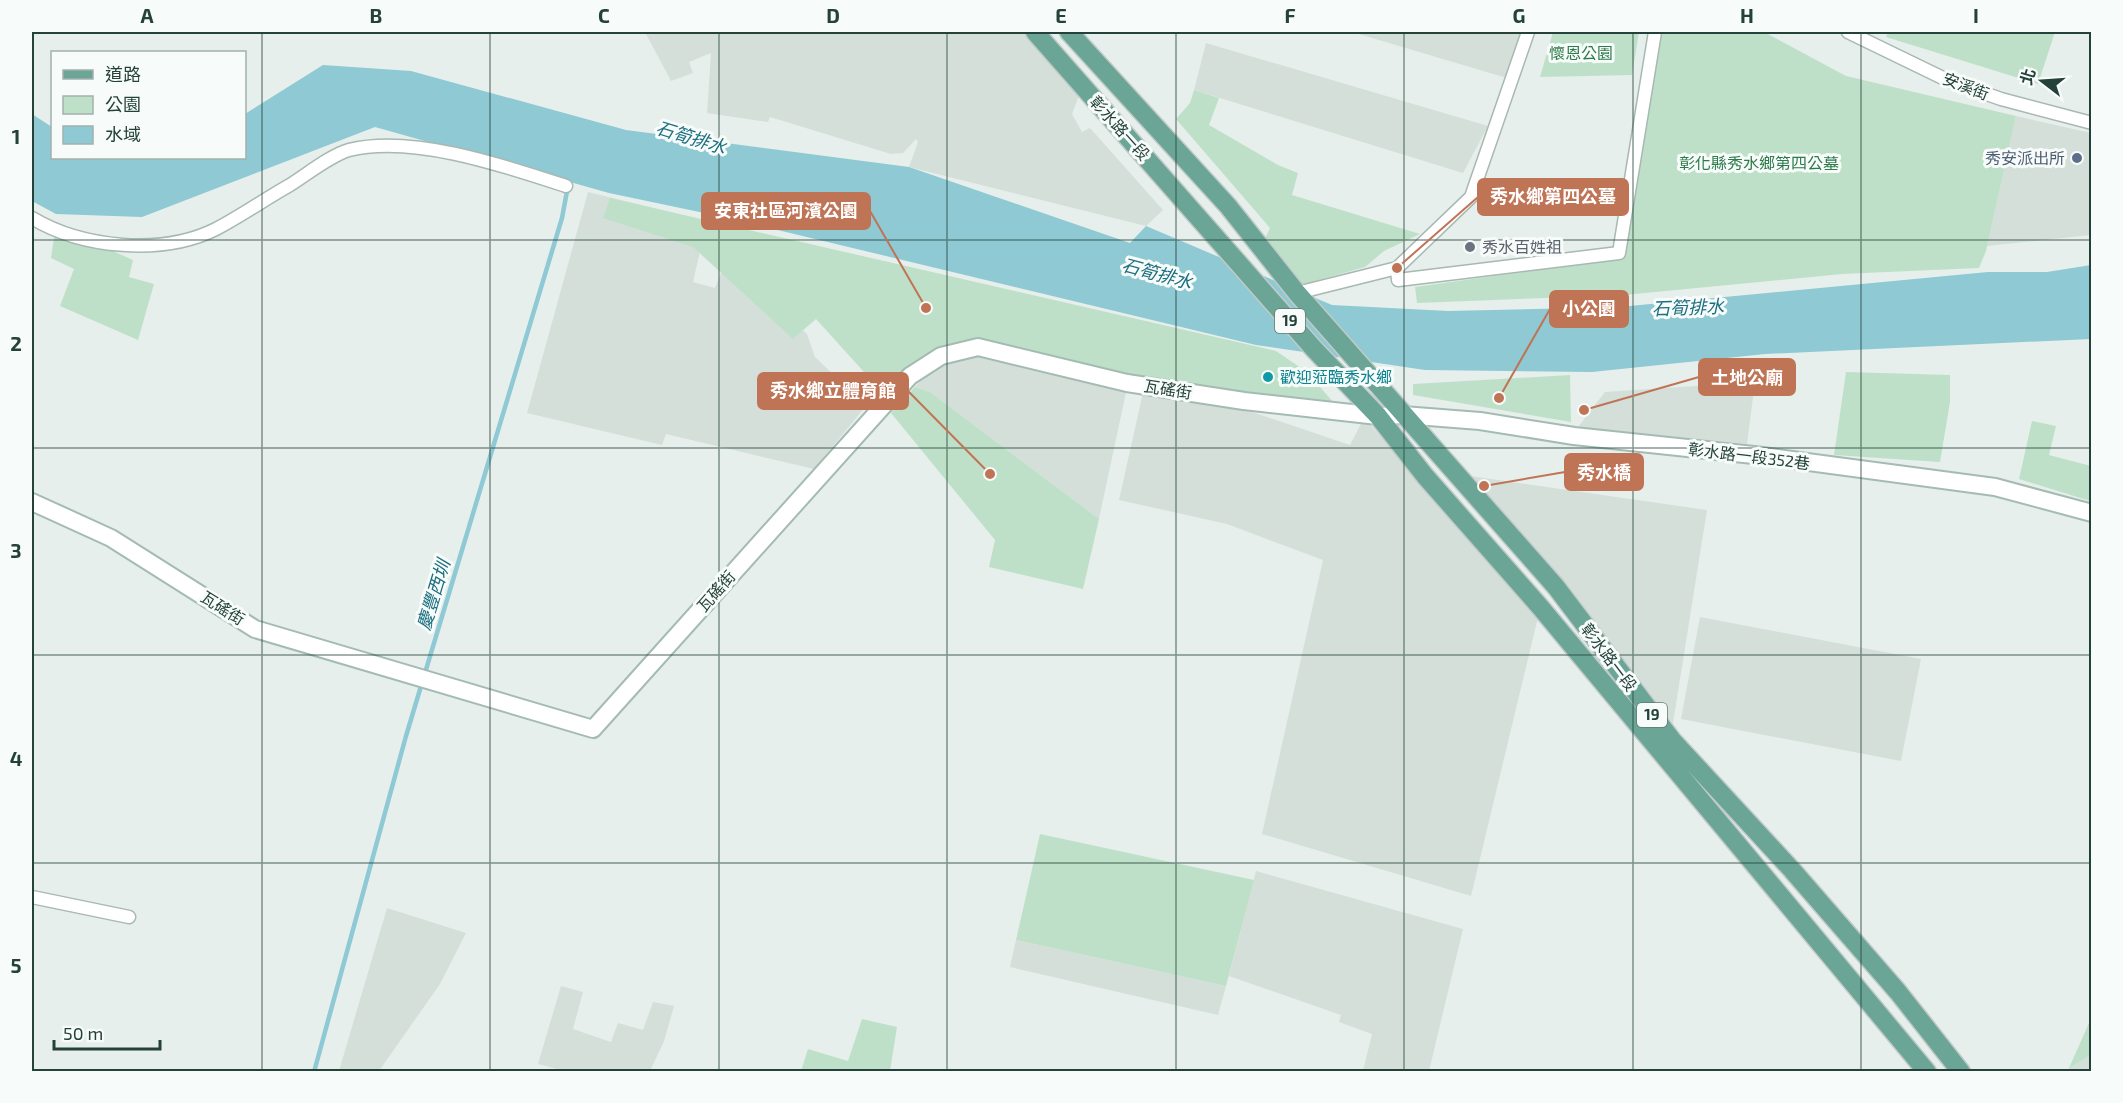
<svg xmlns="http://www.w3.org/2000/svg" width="2123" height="1103" viewBox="0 0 2123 1103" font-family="'Exo 2','Noto Sans TC',sans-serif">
<rect width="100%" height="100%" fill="#e6efeb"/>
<path fill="#d4dfda" d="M 645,32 L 1030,32 L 1080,93 L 1072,114 L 1082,132 L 1090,128 L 1163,210 L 1146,226 L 909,167 L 918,142 L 916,139 L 903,153 L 891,154 L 770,117 L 768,122 L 707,113 L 711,53 L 689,62 L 693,73 L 671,81 Z
M 1352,32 L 1532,32 L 1510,79 Z
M 1206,43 L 1488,126 L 1463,173 L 1194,90 Z
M 2016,116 L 2091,133 L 2091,235 L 1987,246 Z
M 588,192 L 707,221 L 693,282 L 715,288 L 721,273 L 743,279 L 807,334 L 815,357 L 866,406 L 814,469 L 666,434 L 662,445 L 527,413 Z
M 965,351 L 1128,383 L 1099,519 L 930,392 L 915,387 L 926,375 Z
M 1755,382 L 1747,444 L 1578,427 L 1605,392 Z
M 1144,388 L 1252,412 L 1350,445 L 1364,418 L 1539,613 L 1471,896 L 1262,834 L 1323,560 L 1227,524 L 1119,500 Z
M 1463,475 L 1707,510 L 1673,723 Z
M 1700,617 L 1921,659 L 1901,761 L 1681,719 Z
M 1256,871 L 1463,929 L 1429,1071 L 1363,1071 L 1372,1034 L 1339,1022 L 1341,1015 L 1229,976 Z
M 387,908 L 466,933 L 440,984 L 379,1071 L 339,1071 Z
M 1016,940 L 1226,986 L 1218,1015 L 1010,967 Z
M 561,986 L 583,992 L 573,1029 L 611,1042 L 618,1023 L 643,1030 L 653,1002 L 674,1006 L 664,1041 L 650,1071 L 565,1071 L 538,1064 Z
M 2091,1055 L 2091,1071 L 2068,1072 L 2069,1068 Z"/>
<path fill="#bfe0c8" d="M 1553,32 L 1639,32 L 1632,75 L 1540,77 Z
M 1660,32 L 1764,32 L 1846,76 L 2016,116 L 1986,251 L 1979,268 L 1842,274 L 1624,295 L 1417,303 L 1415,287 L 1624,258 Z
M 1888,32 L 2055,32 L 2038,84 L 1886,37 Z
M 1194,90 L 1219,98 L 1209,125 L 1278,165 L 1298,173 L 1292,195 L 1420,234 L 1384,251 L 1365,267 L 1298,286 L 1262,245 L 1270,228 L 1176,119 L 1190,103 Z
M 610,198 L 1276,351 L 1307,372 L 1347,418 L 1066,361 L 936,351 L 883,393 L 816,319 L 793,339 L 693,247 L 603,218 Z
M 55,231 L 90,241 L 133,260 L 129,277 L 154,284 L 138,340 L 60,306 L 74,269 L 51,258 Z
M 1846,372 L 1950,375 L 1950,402 L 1940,462 L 1834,455 Z
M 1570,375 L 1571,422 L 1413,395 L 1413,384 Z
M 915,387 L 930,392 L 1099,519 L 1083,589 L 989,567 L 995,540 L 891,413 Z
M 2032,421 L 2056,426 L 2049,455 L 2091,466 L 2090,501 L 2019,479 Z
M 1040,834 L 1254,880 L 1226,986 L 1016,940 Z
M 862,1019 L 897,1027 L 890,1071 L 801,1071 L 808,1049 L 848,1061 Z
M 2089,1023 L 2091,1024 L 2091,1055 L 2069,1068 Z"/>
<path fill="#8ec9d4" d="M 323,65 L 411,71 L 626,130 L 909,167 L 1130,243 L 1146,226 L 1332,305 L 1448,311 L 1619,307 L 1988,272 L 2047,272 L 2091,265 L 2091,339 L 1765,354 L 1592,372 L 1425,370 L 1256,345 L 728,218 L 609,193 L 375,127 L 142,217 L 56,214 L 32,201 L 32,114 L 52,127 L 52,158 L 244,158 L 245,114 Z"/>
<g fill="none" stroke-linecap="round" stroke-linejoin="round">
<path stroke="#8ec9d4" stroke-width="4.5" d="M 314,1072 L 406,736 L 562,218 L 568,186"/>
<defs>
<path id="street" d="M 1848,32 L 1947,80 L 2001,99 L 2092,123
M 32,218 C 82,248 162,256 216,229 C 241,216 265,199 290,185 C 306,175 331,155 349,150 C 412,134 505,166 566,186
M 1397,268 L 1398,280 L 1619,253 L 1655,32
M 1297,293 L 1397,268 L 1471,197 L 1528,32
M 32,897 L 129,917"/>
<path id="secondary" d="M 32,502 L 111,538 L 255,629 L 593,729 L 910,376 L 941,356 L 978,347 L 1127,383 L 1244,401 L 1378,416 L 1403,415 L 1480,421 L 1574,436 L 1763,456 L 1995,487 L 2092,513"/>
<path id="primary" d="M 1035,32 L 1314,349 L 1378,416 L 1425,476 L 1541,608 L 1927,1072
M 1069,32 L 1228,206 L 1297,293 L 1556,587 L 1672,740 L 1792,870 L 1898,992 L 1961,1072"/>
</defs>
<use href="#street" stroke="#a8b8b2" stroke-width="15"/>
<use href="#secondary" stroke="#a4bbb3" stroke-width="20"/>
<use href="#primary" stroke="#c2cac8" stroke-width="21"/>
<use href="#street" stroke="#fff" stroke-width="12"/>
<use href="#secondary" stroke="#fff" stroke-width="16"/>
<use href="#primary" stroke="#6aa596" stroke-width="18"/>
</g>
<path fill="none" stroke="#24423a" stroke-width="1.5" stroke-opacity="0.55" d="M 262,32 L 262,1072M 490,32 L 490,1072M 719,32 L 719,1072M 947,32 L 947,1072M 1176,32 L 1176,1072M 1404,32 L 1404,1072M 1633,32 L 1633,1072M 1861,32 L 1861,1072M 32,240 L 2092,240M 32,448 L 2092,448M 32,655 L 2092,655M 32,863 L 2092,863"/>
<circle fill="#5c6f8a" stroke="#f7fbf9" stroke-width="2" cx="2077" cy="158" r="6"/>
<circle fill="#6b7280" stroke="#f7fbf9" stroke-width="2" cx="1470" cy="247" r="6"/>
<circle fill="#0f9aa8" stroke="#f7fbf9" stroke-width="2" cx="1268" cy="377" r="6"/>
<g text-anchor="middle" stroke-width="6" stroke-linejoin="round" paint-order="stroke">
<g fill="#f7fbf9" stroke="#637a73" stroke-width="1.5">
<rect x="1275" y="309" width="30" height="24" rx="4.5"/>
<rect x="1637" y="703" width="30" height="24" rx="4.5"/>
</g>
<g font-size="15" font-weight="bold" fill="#24423a">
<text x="1290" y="326">19</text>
<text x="1652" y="720">19</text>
</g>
<g font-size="16" fill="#2d7a4b" stroke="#f7fbf9">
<text x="1581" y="59">懷恩公園</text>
<text x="1759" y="169">彰化縣秀水鄉第四公墓</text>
</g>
<g font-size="16" fill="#24423a" stroke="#f7fbf9">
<text transform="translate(1966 86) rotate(21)" y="6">安溪街</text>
<text transform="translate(1120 128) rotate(48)" y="6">彰水路一段</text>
<text transform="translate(1168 389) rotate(9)" y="6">瓦磘街</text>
<text transform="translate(1749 456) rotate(7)" y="6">彰水路一段352巷</text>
<text transform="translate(716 591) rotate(-49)" y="6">瓦磘街</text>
<text transform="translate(223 608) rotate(32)" y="6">瓦磘街</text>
<text transform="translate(1609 657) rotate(53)" y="6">彰水路一段</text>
</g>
<g font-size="16" fill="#4e5e75" stroke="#f7fbf9" text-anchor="end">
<text x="2065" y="164">秀安派出所</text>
</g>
<g font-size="16" fill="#5b616d" stroke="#f7fbf9" text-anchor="start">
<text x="1482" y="253">秀水百姓祖</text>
</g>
<g font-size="16" fill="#0d838f" stroke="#f7fbf9" text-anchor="start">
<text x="1280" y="383">歡迎蒞臨秀水鄉</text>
</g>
<g font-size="18" font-style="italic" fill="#1c6f80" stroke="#f7fbf9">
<text transform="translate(691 138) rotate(17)" y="6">石筍排水</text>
<text transform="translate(1157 274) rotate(15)" y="6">石筍排水</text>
<text transform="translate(1688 308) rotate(-2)" y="6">石筍排水</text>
<text transform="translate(434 595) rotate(-73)" y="6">慶豐西圳</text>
</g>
</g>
<path fill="none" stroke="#c07456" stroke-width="2" d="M1397 268L1478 197M926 308L870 211M1499 398L1550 309M1584 410L1699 377M990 474L908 391M1484 486L1565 472"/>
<g fill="#c07456" stroke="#f7fbf9" stroke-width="2">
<circle cx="1397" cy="268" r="6"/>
<circle cx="926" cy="308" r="6"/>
<circle cx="1499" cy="398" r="6"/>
<circle cx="1584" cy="410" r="6"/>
<circle cx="990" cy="474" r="6"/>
<circle cx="1484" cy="486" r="6"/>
</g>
<g fill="#c07456" stroke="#c07456" stroke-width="2">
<rect x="1478" y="179" width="150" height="36" rx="6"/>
<rect x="702" y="193" width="168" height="36" rx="6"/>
<rect x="1550" y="291" width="78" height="36" rx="6"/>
<rect x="1699" y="359" width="96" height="36" rx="6"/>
<rect x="758" y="373" width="150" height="36" rx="6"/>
<rect x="1565" y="454" width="78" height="36" rx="6"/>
</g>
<g font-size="18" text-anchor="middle" font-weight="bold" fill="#fff">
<text x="1553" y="203">秀水鄉第四公墓</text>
<text x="786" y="217">安東社區河濱公園</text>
<text x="1589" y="315">小公園</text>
<text x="1747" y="384">土地公廟</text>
<text x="833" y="397">秀水鄉立體育館</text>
<text x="1604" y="479">秀水橋</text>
</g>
<rect width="2123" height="1103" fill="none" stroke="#f7fbf9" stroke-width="66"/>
<rect x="51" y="51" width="195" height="108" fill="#f7fbf9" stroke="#a3b1ad" stroke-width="1.5"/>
<rect x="63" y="70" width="30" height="9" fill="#6aa596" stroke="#a3b1ad" stroke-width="1.5"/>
<text x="105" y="81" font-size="18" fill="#24423a">道路</text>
<rect x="63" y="96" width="30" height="18" fill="#bfe0c8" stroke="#a3b1ad" stroke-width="1.5"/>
<text x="105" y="111" font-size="18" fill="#24423a">公園</text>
<rect x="63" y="126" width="30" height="18" fill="#8ec9d4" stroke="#a3b1ad" stroke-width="1.5"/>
<text x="105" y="141" font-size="18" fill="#24423a">水域</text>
<g transform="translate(2042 81) rotate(287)" stroke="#f7fbf9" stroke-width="4.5" paint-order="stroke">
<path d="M0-4.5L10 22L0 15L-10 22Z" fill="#24423a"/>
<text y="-9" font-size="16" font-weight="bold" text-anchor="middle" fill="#24423a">北</text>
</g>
<path d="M54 1040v9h106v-9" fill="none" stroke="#24423a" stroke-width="3"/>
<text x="63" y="1040" font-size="18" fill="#24423a" stroke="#f7fbf9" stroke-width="4.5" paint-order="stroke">50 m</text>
<rect x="33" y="33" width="2057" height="1037" fill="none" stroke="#24423a" stroke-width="2"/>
<g font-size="20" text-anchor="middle" font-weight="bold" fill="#24423a">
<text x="147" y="23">A</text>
<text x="376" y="23">B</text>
<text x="604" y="23">C</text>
<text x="833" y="23">D</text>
<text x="1061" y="23">E</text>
<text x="1290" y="23">F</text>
<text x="1519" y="23">G</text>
<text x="1747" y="23">H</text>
<text x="1976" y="23">I</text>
<text x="16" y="144">1</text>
<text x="16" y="351">2</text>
<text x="16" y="558">3</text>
<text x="16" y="766">4</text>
<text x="16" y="973">5</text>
</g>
</svg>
